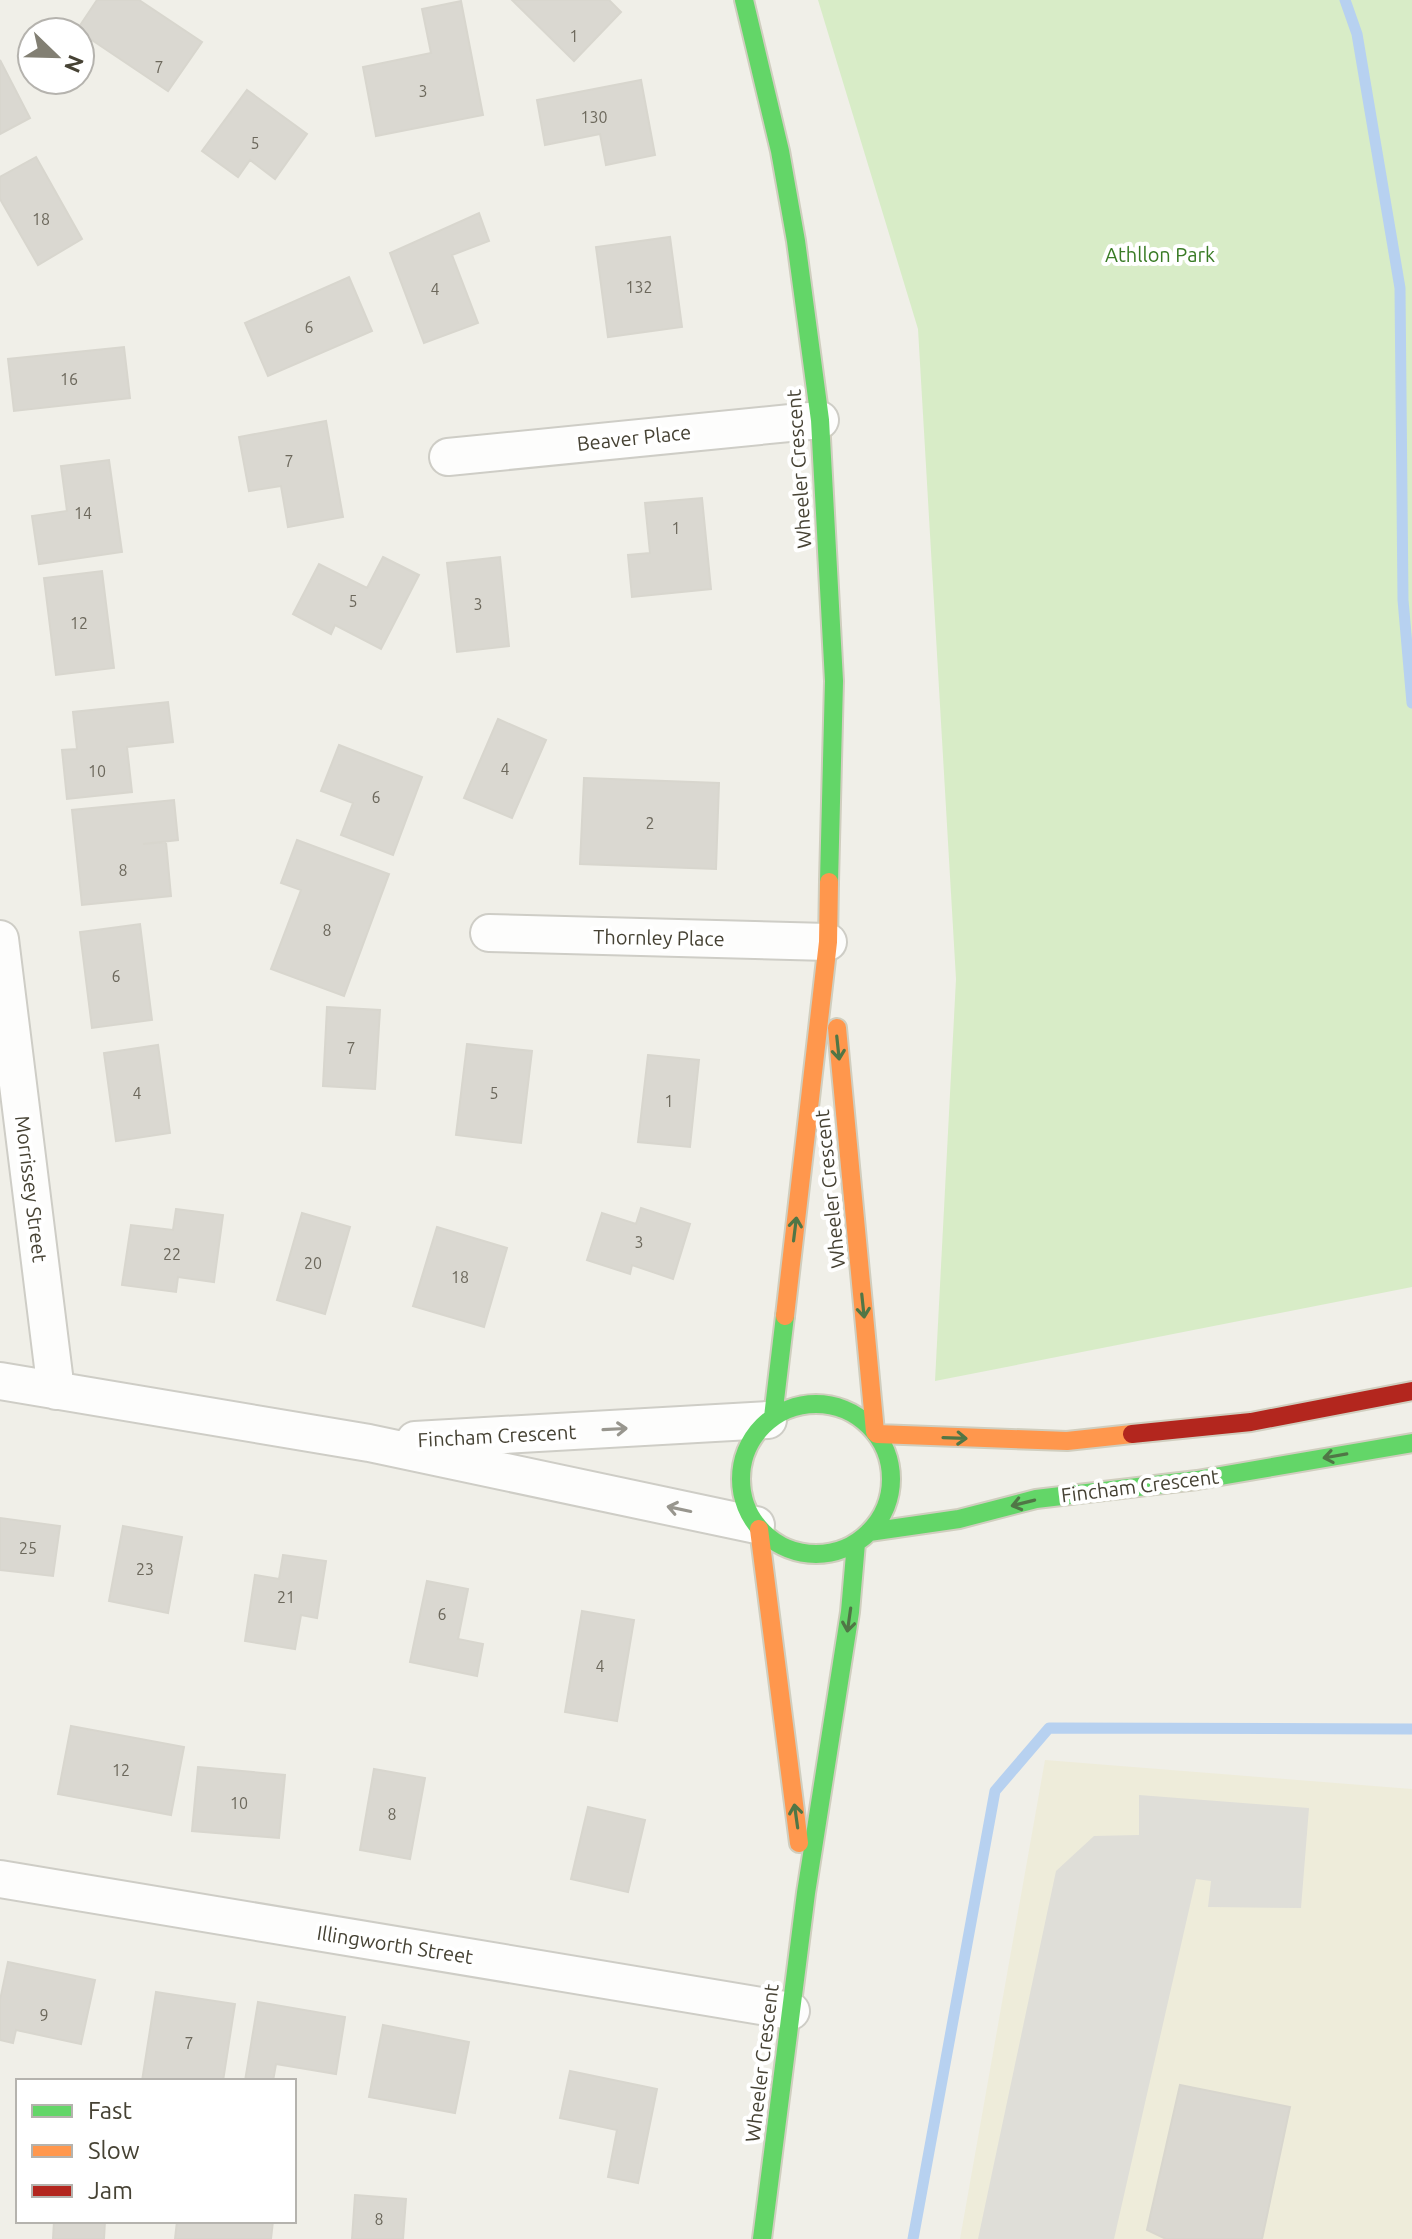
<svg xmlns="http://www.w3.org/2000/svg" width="1412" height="2239" viewBox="0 0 1412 2239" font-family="Ubuntu,sans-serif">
<rect width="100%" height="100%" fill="#f0efe8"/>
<path fill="#eeecda" d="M 1045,1760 L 1412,1789 L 1412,2239 L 960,2239 Z"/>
<path fill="#d8ecc7" d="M 818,0 L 1412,0 L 1412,1287 L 935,1381 L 956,979 L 918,329 Z"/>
<path fill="#dfded8" d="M 1139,1795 L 1309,1808 L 1301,1908 L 1208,1907 L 1211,1881 L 1196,1879 L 1114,2239 L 978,2239 L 1056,1871 L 1094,1836 L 1139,1835 Z"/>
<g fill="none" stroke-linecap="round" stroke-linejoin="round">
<path stroke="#b7d1f0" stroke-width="11" d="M 1345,0 L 1357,34 L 1400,288 L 1403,600 L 1412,703
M 913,2239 L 995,1791 L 1049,1728 L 1412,1729"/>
</g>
<path fill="#dad8d1" stroke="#d8d6ce" stroke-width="2" d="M 97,0 L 139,0 L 202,42 L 168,91 L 77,30 Z
M 512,0 L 609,0 L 621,12 L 574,61 Z
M 461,1 L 483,115 L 376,136 L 363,67 L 431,53 L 422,9 Z
M 0,60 L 30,118 L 0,134 Z
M 641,80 L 655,155 L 606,165 L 600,134 L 545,145 L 537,100 Z
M 247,90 L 307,134 L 275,179 L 250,160 L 238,177 L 202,151 Z
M 36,157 L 82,239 L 38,265 L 0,199 L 0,177 Z
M 479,213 L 489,241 L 452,255 L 478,323 L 424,343 L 390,253 Z
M 670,237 L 682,327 L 608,337 L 596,247 Z
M 349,277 L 372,331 L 268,376 L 245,323 Z
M 124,347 L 130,398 L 14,411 L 8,359 Z
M 326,421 L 343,517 L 288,527 L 281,486 L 249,491 L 239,437 Z
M 109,460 L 122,552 L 39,564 L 32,516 L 67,511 L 61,466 Z
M 702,498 L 711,589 L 632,597 L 628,555 L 650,553 L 645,503 Z
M 383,557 L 419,575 L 381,649 L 335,625 L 331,634 L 293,614 L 319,564 L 367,588 Z
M 500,557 L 509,646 L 457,652 L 447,563 Z
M 102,571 L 114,668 L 56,675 L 44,578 Z
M 168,702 L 173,742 L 127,747 L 132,792 L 67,799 L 62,750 L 77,749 L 73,712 Z
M 498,719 L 546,740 L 512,818 L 464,798 Z
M 339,745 L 422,777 L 393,855 L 341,835 L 353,803 L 321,791 Z
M 584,778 L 719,783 L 716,869 L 580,864 Z
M 174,800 L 178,840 L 143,844 L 166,842 L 171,896 L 82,905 L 72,810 Z
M 297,840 L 389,874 L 344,996 L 271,969 L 301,890 L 281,883 Z
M 140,924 L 152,1020 L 92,1028 L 80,932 Z
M 327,1007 L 380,1010 L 375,1089 L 323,1086 Z
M 467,1044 L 532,1051 L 521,1143 L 456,1135 Z
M 158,1045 L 170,1133 L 116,1141 L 104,1053 Z
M 648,1055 L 699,1060 L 690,1147 L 638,1142 Z
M 641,1208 L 690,1224 L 673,1279 L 632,1265 L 630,1274 L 587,1260 L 602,1213 L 636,1224 Z
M 176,1209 L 223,1215 L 214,1282 L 178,1277 L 176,1292 L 122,1285 L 131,1225 L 173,1230 Z
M 302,1213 L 350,1227 L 325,1314 L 277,1300 Z
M 437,1227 L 507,1248 L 484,1327 L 413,1306 Z
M 0,1518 L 60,1526 L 53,1576 L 0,1570 Z
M 123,1526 L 182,1537 L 168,1613 L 109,1601 Z
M 283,1555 L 326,1561 L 317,1618 L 301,1615 L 295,1649 L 245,1641 L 255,1575 L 279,1579 Z
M 427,1581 L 468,1589 L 458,1639 L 483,1644 L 477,1676 L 410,1662 Z
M 582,1611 L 634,1620 L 617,1721 L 565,1712 Z
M 71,1726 L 184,1747 L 171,1815 L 58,1794 Z
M 198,1767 L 285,1775 L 279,1838 L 192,1831 Z
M 374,1769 L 425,1778 L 410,1859 L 360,1850 Z
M 588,1807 L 645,1820 L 628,1892 L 571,1879 Z
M 8,1962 L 95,1980 L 81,2044 L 16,2030 L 13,2043 L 0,2040 L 0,2000 Z
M 156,1992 L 235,2004 L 223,2081 L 142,2081 Z
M 258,2002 L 345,2017 L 336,2074 L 276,2064 L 273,2081 L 245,2081 Z
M 383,2025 L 469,2042 L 455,2113 L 369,2097 Z
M 570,2071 L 657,2089 L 638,2183 L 608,2177 L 617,2130 L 560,2118 Z
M 1180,2085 L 1290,2107 L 1262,2239 L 1166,2239 L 1147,2230 Z
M 355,2195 L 406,2199 L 403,2239 L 352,2239 Z
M 54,2221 L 105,2221 L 104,2239 L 53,2239 Z
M 177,2221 L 273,2221 L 271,2239 L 175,2239 Z"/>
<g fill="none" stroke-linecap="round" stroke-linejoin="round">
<defs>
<path id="street" d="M 448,457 L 820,420
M 489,933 L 828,942
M 0,939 L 56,1391
M 0,1381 L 369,1443 L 756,1525
M 415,1440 L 768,1420
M 0,1879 L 791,2011"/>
<path id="fast" d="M 744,0 L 780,151 L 796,241 L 820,420 L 834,681 L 829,882
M741 1479a75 75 0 1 1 150 0a75 75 0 1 1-150 0Z
M 773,1417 L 785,1316
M 869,1532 L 959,1519 L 1036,1499 L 1197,1480 L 1412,1443
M 762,2239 L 806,1893 L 850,1612 L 856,1543"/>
<path id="slow" d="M 837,1028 L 875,1432
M 785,1316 L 828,942 L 829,882
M 877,1434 L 1067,1441 L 1132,1434
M 759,1529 L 799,1843"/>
<path id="jam" d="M 1132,1434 L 1251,1422 L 1412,1391"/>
</defs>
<use href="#street" stroke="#cecdc6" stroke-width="40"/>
<use href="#fast" stroke="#d0cebf" stroke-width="22"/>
<use href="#slow" stroke="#d0cebf" stroke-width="22"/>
<use href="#jam" stroke="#d0cebf" stroke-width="22"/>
<use href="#street" stroke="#fdfdfc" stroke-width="36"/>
<use href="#fast" stroke="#63d668" stroke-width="18"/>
<use href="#slow" stroke="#ff974d" stroke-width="18"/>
<use href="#jam" stroke="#b3261e" stroke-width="18"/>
</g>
<defs><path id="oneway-shaft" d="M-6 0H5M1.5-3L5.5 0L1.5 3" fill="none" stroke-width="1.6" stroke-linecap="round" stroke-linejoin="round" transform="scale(2)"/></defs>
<g stroke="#507646">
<use href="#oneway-shaft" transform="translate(838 1048) rotate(84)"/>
<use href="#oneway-shaft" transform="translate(795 1229) rotate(-83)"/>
<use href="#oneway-shaft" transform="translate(863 1306) rotate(84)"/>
<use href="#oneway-shaft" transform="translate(955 1438) rotate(2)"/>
<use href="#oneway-shaft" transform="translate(1335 1456) rotate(170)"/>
<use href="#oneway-shaft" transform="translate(1023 1503) rotate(166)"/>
<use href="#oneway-shaft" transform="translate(849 1620) rotate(98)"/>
<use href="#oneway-shaft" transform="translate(796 1816) rotate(-98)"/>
</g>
<g stroke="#98968e">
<use href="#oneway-shaft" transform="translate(615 1429) rotate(-3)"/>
<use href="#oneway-shaft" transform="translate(679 1509) rotate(-168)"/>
</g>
<g text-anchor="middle" stroke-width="8" stroke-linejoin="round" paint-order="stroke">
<g font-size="16" fill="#6c685c">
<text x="574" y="42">1</text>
<text x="159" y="73">7</text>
<text x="423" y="97">3</text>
<text x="594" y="123">130</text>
<text x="255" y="149">5</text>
<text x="41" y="225">18</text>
<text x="639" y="293">132</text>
<text x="435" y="295">4</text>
<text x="309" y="333">6</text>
<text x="69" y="385">16</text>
<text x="289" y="467">7</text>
<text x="83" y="519">14</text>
<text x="676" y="534">1</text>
<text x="353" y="607">5</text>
<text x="478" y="610">3</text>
<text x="79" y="629">12</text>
<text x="505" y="775">4</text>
<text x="97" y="777">10</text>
<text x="376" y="803">6</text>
<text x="650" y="829">2</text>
<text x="123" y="876">8</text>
<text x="327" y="936">8</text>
<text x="116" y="982">6</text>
<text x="351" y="1054">7</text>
<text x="137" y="1099">4</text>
<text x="494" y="1099">5</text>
<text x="669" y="1107">1</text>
<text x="639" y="1248">3</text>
<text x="172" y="1260">22</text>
<text x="313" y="1269">20</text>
<text x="460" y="1283">18</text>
<text x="28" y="1554">25</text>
<text x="145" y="1575">23</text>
<text x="286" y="1603">21</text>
<text x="442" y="1620">6</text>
<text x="600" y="1672">4</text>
<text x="121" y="1776">12</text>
<text x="239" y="1809">10</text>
<text x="392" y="1820">8</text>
<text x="44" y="2021">9</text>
<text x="189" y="2049">7</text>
<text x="379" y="2225">8</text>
</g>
<g font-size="20" fill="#397b25" stroke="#fff">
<text x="1160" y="262">Athllon Park</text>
</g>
<g font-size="20" fill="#464234" stroke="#fff">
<text transform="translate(634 438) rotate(-6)" y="7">Beaver Place</text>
<text transform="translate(799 469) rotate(-94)" y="7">Wheeler Crescent</text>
<text transform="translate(659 938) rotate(1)" y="7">Thornley Place</text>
<text transform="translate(31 1189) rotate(83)" y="7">Morrissey Street</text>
<text transform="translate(830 1189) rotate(-96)" y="7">Wheeler Crescent</text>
<text transform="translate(497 1436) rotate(-3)" y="7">Fincham Crescent</text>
<text transform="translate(1140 1486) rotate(-7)" y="7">Fincham Crescent</text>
<text transform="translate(395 1945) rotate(9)" y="7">Illingworth Street</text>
<text transform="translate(762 2063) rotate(-83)" y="7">Wheeler Crescent</text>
</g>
</g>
<rect x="16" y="2079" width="280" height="144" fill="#ffffff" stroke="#b5b3ae" stroke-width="2"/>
<rect x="32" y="2105" width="40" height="12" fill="#63d668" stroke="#b5b3ae" stroke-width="2"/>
<text x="88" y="2119" font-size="24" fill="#464234">Fast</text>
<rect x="32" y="2145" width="40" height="12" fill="#ff974d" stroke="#b5b3ae" stroke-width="2"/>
<text x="88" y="2159" font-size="24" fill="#464234">Slow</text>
<rect x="32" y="2185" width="40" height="12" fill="#b3261e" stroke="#b5b3ae" stroke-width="2"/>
<text x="88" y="2199" font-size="24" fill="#464234">Jam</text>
<g transform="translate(56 56) rotate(113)"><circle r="38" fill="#ffffff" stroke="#b5b3ae" stroke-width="2"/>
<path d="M0-6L14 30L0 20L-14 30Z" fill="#827f73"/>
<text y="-12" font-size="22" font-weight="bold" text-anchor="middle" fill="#464234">N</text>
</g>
</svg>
